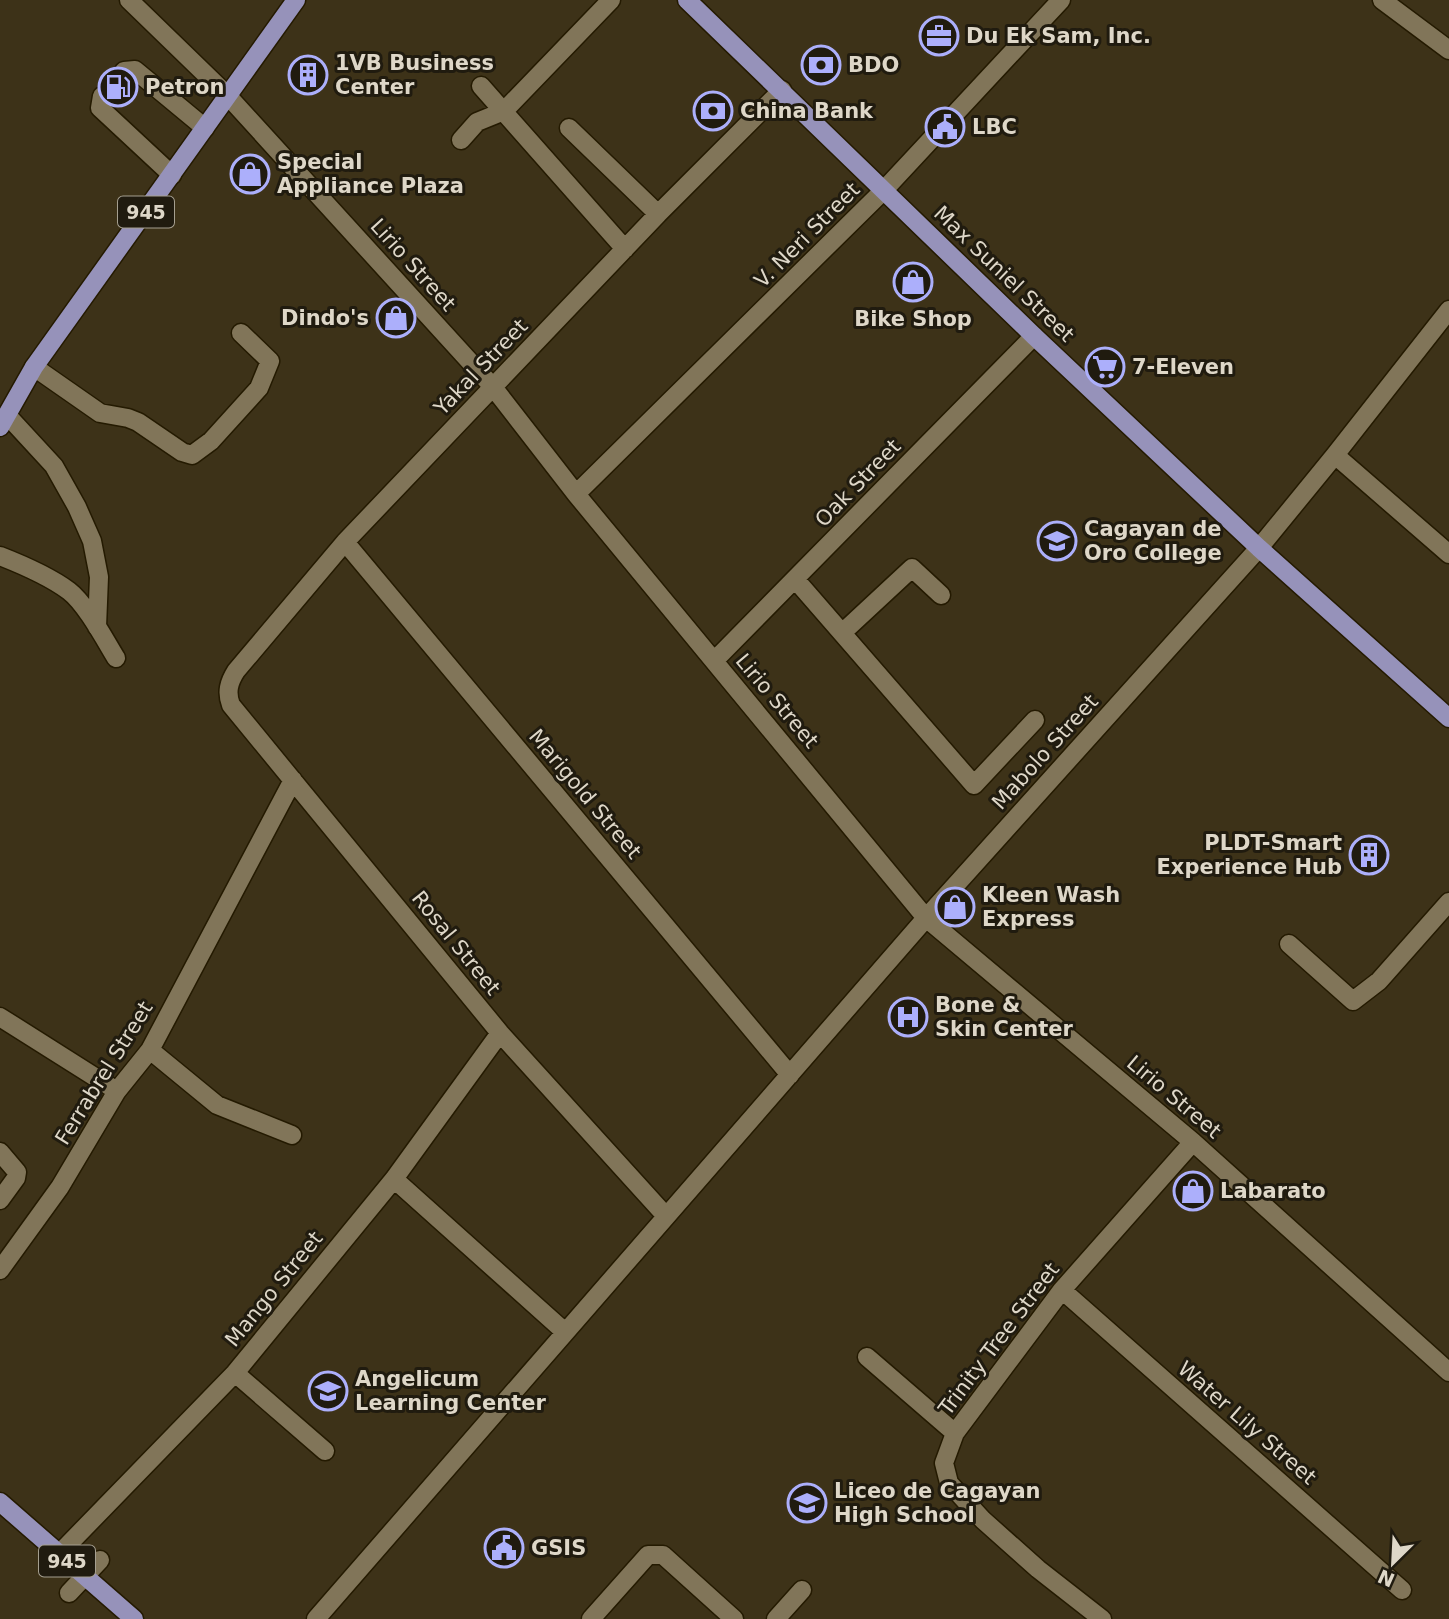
<svg xmlns="http://www.w3.org/2000/svg" width="1449" height="1619" viewBox="0 0 1449 1619" font-family="'DejaVu Sans',sans-serif">
<rect width="100%" height="100%" fill="#3d3218"/>
<g fill="none" stroke-linecap="round" stroke-linejoin="round">
<path stroke="#554b32" stroke-width="18" stroke-dasharray="18 9" stroke-linecap="butt" d="M 102,96 L 124,71"/>
<defs>
<path id="minor" d="M 129,0 L 228,96 L 493,387 L 576,494 L 926,918 L 1193,1142 L 1449,1372
M 1382,0 L 1449,50
M 124,71 L 135,70 L 205,128
M 481,86 L 625,249
M 102,96 L 100,108 L 172,175
M 569,128 L 658,214
M 461,140 L 477,122 L 504,111 L 611,0
M 34,367 L 100,413 L 128,418 L 138,422 L 182,452 L 192,455 L 211,441 L 259,388 L 270,361 L 241,333
M 7,415 L 54,466 L 77,507 L 92,541 L 99,577 L 97,627
M 1335,455 L 1449,554
M 576,494 L 884,190 L 1061,0
M 345,542 L 790,1075
M 0,556 C 23,565 49,576 69,591 C 86,604 105,640 116,658
M 795,579 L 974,785 L 1035,720
M 842,633 L 912,568 L 941,595
M 714,661 L 1034,336
M 1289,944 L 1353,1001 L 1379,981 L 1449,902
M 0,1017 L 117,1091
M 150,1050 L 217,1105 L 292,1135
M 0,1152 L 17,1172 L 16,1178 L 0,1200
M 394,1179 L 565,1332
M 665,1215 L 500,1033 L 231,705 C 226,692 229,682 236,671 L 345,542 L 658,214 L 782,90
M 0,1270 L 60,1187 L 117,1091 L 150,1050 L 293,780
M 1062,1290 L 1402,1590
M 867,1357 L 955,1433
M 235,1373 L 325,1451
M 59,1554 L 235,1373 L 394,1179 L 500,1033
M 69,1593 L 100,1560
M 316,1619 L 926,918 L 1259,548 L 1335,455 L 1449,310
M 591,1619 L 648,1555 L 663,1555 L 734,1619
M 776,1619 L 802,1590
M 1102,1619 L 1038,1569 L 983,1520 L 949,1483 L 944,1463 L 955,1433 L 1062,1290 L 1193,1142"/>
<path id="major" d="M 687,0 L 1034,336 L 1259,548 L 1449,718
M 0,427 L 34,367 L 296,0
M 0,1502 L 134,1619"/>
</defs>
<use href="#minor" stroke="#241a01" stroke-width="21"/>
<use href="#major" stroke="#241a01" stroke-width="21"/>
<use href="#minor" stroke="#817559" stroke-width="18"/>
<use href="#major" stroke="#9692ba" stroke-width="18"/>
</g>
<defs>
<symbol id="office-ring" viewBox="-11 -11 22 22"><circle r="9.5" fill="#201b0f" stroke="#acaffb" stroke-width="1.5"/><path d="M-6-3h4V-5.5h4V-3h4V5H-6ZM-1-4.5V-3h2v-1.5ZM-6 0V1H6V0Z" fill="#acaffb"/></symbol>
<symbol id="bank-ring" viewBox="-11 -11 22 22"><circle r="9.5" fill="#201b0f" stroke="#acaffb" stroke-width="1.5"/><path d="M-6-4H6V4H-6ZM0-2.3a2.3 2.3 0 1 0 0 4.6a2.3 2.3 0 1 0 0-4.6Z" fill="#acaffb"/></symbol>
<symbol id="building-ring" viewBox="-11 -11 22 22"><circle r="9.5" fill="#201b0f" stroke="#acaffb" stroke-width="1.5"/><path d="M-4-6H4V6H1V3H-1V6H-4ZM-2.5-4.3h1.7v1.8h-1.7ZM.8-4.3h1.7v1.8H.8ZM-2.5-1h1.7V.8h-1.7ZM.8-1h1.7V.8H.8Z" fill="#acaffb"/></symbol>
<symbol id="fuel-ring" viewBox="-11 -11 22 22"><circle r="9.5" fill="#201b0f" stroke="#acaffb" stroke-width="1.5"/><path d="M-5.5-6h7V0h2V4h1.3V-2.5L3-4.5l.8-.8L6-3V5H2.5V1h-1V6h-7ZM-4.2-4.7v3.2H.2V-4.7Z" fill="#acaffb"/></symbol>
<symbol id="civic-ring" viewBox="-11 -11 22 22"><circle r="9.5" fill="#201b0f" stroke="#acaffb" stroke-width="1.5"/><path d="M-.6-6.5H3V-4.5H.6V-3L4-1V1h2V6H-6V1h2V-1L-.6-3ZM-1.2 2.5V6h2.4V2.5Z" fill="#acaffb"/></symbol>
<symbol id="shop-ring" viewBox="-11 -11 22 22"><circle r="9.5" fill="#201b0f" stroke="#acaffb" stroke-width="1.5"/><path d="M-5-2.5h2.3a2.7 3.5 0 0 1 5.4 0H5L5.5 6h-11ZM-1.5-2.5h3a1.5 2.3 0 0 0-3 0Z" fill="#acaffb"/></symbol>
<symbol id="supermarket-ring" viewBox="-11 -11 22 22"><circle r="9.5" fill="#201b0f" stroke="#acaffb" stroke-width="1.5"/><path d="M-6-5.5h2.5l.6 2H6L4.5 2H-2.5L-4.4-4H-6ZM-1.5 3.2a1.3 1.3 0 1 0 .1 0ZM3 3.2a1.3 1.3 0 1 0 .1 0Z" fill="#acaffb"/></symbol>
<symbol id="university-ring" viewBox="-11 -11 22 22"><circle r="9.5" fill="#201b0f" stroke="#acaffb" stroke-width="1.5"/><path d="M0-5L7-2L0 1L-7-2ZM-4 1L0 2.5L4 1V4Q0 6-4 4Z" fill="#acaffb"/></symbol>
<symbol id="hospital-ring" viewBox="-11 -11 22 22"><circle r="9.5" fill="#201b0f" stroke="#acaffb" stroke-width="1.5"/><path d="M-5-5h3v3.5h4V-5h3V5h-3V1.5h-4V5h-3Z" fill="#acaffb"/></symbol>
<symbol id="school-ring" viewBox="-11 -11 22 22"><circle r="9.5" fill="#201b0f" stroke="#acaffb" stroke-width="1.5"/><path d="M0-5L7-2L0 1L-7-2ZM-4 1L0 2.5L4 1V4Q0 6-4 4Z" fill="#acaffb"/></symbol>
</defs>
<g fill-rule="evenodd">
<use href="#office-ring" x="917" y="14" width="44" height="44"/>
<use href="#bank-ring" x="799" y="43" width="44" height="44"/>
<use href="#building-ring" x="286" y="53" width="44" height="44"/>
<use href="#fuel-ring" x="96" y="65" width="44" height="44"/>
<use href="#bank-ring" x="691" y="89" width="44" height="44"/>
<use href="#civic-ring" x="923" y="105" width="44" height="44"/>
<use href="#shop-ring" x="228" y="152" width="44" height="44"/>
<use href="#shop-ring" x="891" y="260" width="44" height="44"/>
<use href="#shop-ring" x="374" y="296" width="44" height="44"/>
<use href="#supermarket-ring" x="1083" y="345" width="44" height="44"/>
<use href="#university-ring" x="1035" y="519" width="44" height="44"/>
<use href="#building-ring" x="1347" y="833" width="44" height="44"/>
<use href="#shop-ring" x="933" y="885" width="44" height="44"/>
<use href="#hospital-ring" x="886" y="995" width="44" height="44"/>
<use href="#shop-ring" x="1171" y="1169" width="44" height="44"/>
<use href="#school-ring" x="306" y="1369" width="44" height="44"/>
<use href="#school-ring" x="785" y="1481" width="44" height="44"/>
<use href="#civic-ring" x="482" y="1526" width="44" height="44"/>
</g>
<g text-anchor="middle" stroke-width="6" stroke-linejoin="round" paint-order="stroke">
<g fill="#201b0f" stroke="#a59f90" stroke-width="2">
<rect x="118" y="196.5" width="56" height="31" rx="5"/>
<rect x="39" y="1545.5" width="56" height="31" rx="5"/>
</g>
<g font-size="19" font-weight="bold" fill="#ded7c8">
<text x="146" y="219">945</text>
<text x="67" y="1568">945</text>
</g>
<g font-size="21" font-weight="bold" fill="#ded7c8" stroke="#201b0f" text-anchor="start">
<text x="966" y="43">Du Ek Sam, Inc.</text>
<text x="335" y="70">1VB Business<tspan x="335" dy="24">Center</tspan></text>
<text x="848" y="72">BDO</text>
<text x="145" y="94">Petron</text>
<text x="740" y="118">China Bank</text>
<text x="972" y="134">LBC</text>
<text x="277" y="169">Special<tspan x="277" dy="24">Appliance Plaza</tspan></text>
<text x="369" y="325" text-anchor="end">Dindo's</text>
<text x="913" y="326" text-anchor="middle">Bike Shop</text>
<text x="1132" y="374">7-Eleven</text>
<text x="1084" y="536">Cagayan de<tspan x="1084" dy="24">Oro College</tspan></text>
<text x="1342" y="850" text-anchor="end">PLDT-Smart<tspan x="1342" dy="24">Experience Hub</tspan></text>
<text x="982" y="902">Kleen Wash<tspan x="982" dy="24">Express</tspan></text>
<text x="935" y="1012">Bone &amp;<tspan x="935" dy="24">Skin Center</tspan></text>
<text x="1220" y="1198">Labarato</text>
<text x="355" y="1386">Angelicum<tspan x="355" dy="24">Learning Center</tspan></text>
<text x="834" y="1498">Liceo de Cagayan<tspan x="834" dy="24">High School</tspan></text>
<text x="531" y="1555">GSIS</text>
</g>
<g font-size="21" fill="#ded7c8" stroke="#201b0f">
<text transform="translate(807 235) rotate(-45)" y="7">V. Neri Street</text>
<text transform="translate(413 265) rotate(48)" y="7">Lirio Street</text>
<text transform="translate(1004 274) rotate(44)" y="7">Max Suniel Street</text>
<text transform="translate(481 367) rotate(-46)" y="7">Yakal Street</text>
<text transform="translate(858 483) rotate(-46)" y="7">Oak Street</text>
<text transform="translate(777 701) rotate(50)" y="7">Lirio Street</text>
<text transform="translate(1045 752) rotate(-48)" y="7">Mabolo Street</text>
<text transform="translate(585 794) rotate(50)" y="7">Marigold Street</text>
<text transform="translate(456 943) rotate(51)" y="7">Rosal Street</text>
<text transform="translate(104 1073) rotate(-58)" y="7">Ferrabrel Street</text>
<text transform="translate(1174 1097) rotate(40)" y="7">Lirio Street</text>
<text transform="translate(274 1289) rotate(-51)" y="7">Mango Street</text>
<text transform="translate(999 1339) rotate(-53)" y="7">Trinity Tree Street</text>
<text transform="translate(1247 1423) rotate(41)" y="7">Water Lily Street</text>
</g>
</g>
<g transform="translate(1393 1563) rotate(204)" stroke="#201b0f" stroke-width="5" paint-order="stroke">
<path d="M0-5L12 26L0 18L-12 26Z" fill="#ded7c8"/>
<text y="-10" font-size="19" font-weight="bold" text-anchor="middle" fill="#ded7c8">N</text>
</g>
</svg>
